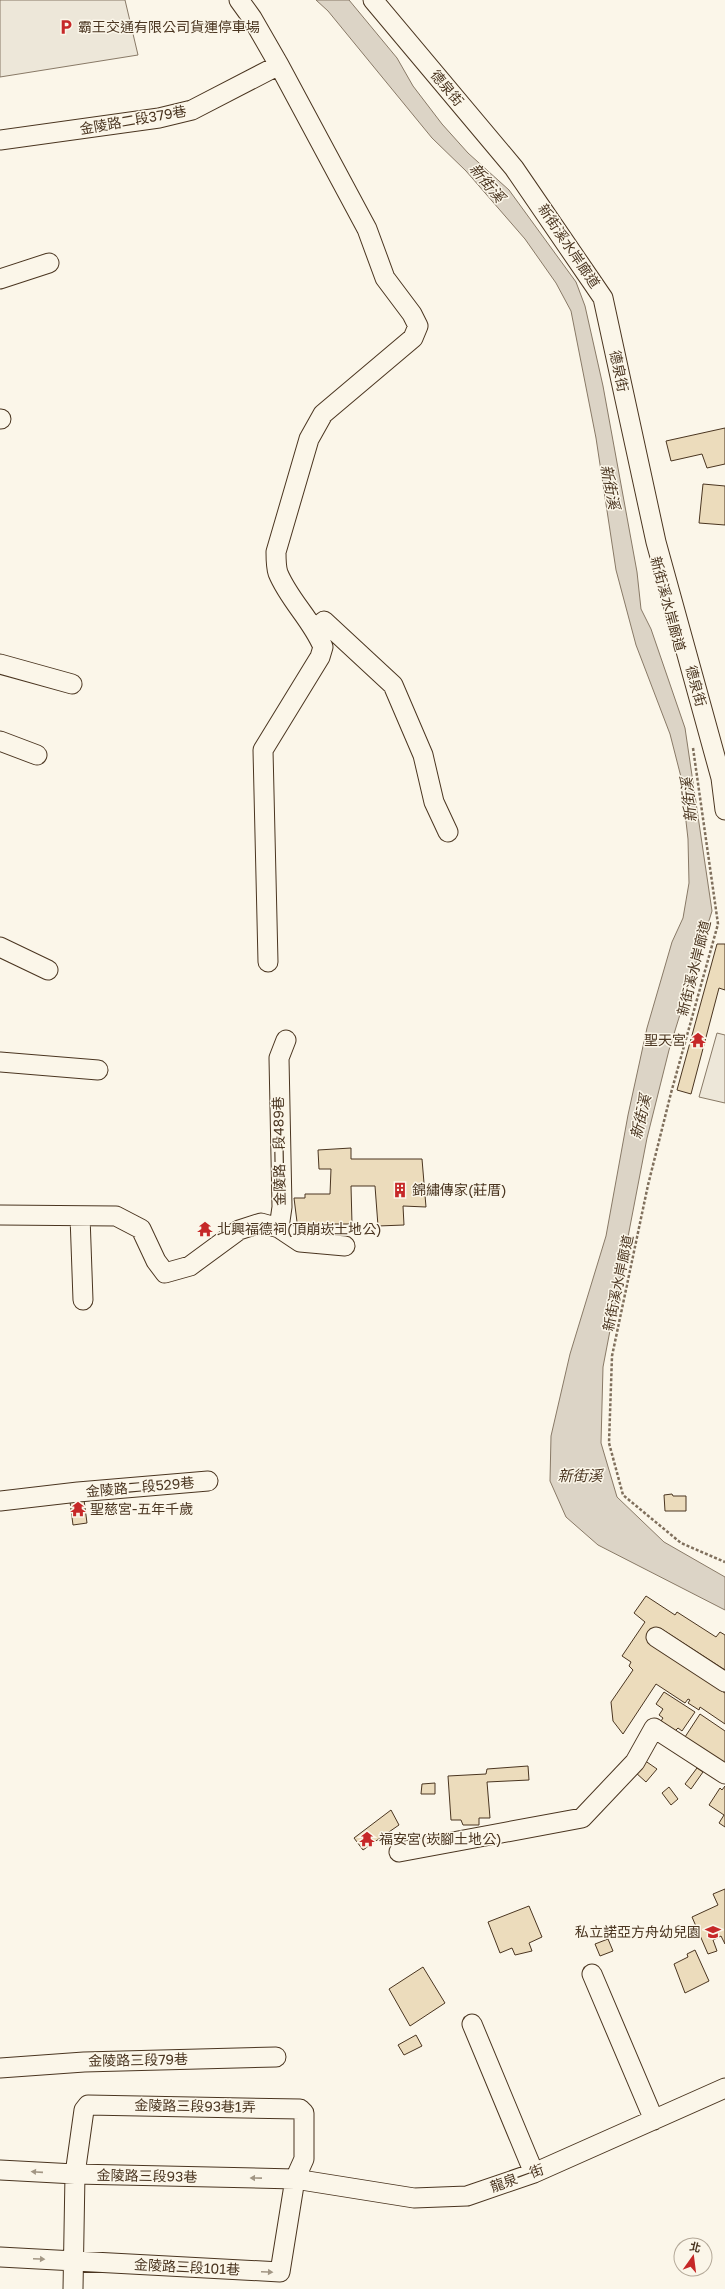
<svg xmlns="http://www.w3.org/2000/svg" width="725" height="2289" viewBox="0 0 725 2289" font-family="'Golos Text','Noto Sans TC',sans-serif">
<rect width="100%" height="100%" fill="#fbf6e9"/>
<path fill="#ede7d9" stroke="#887966" d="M 0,0 L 125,0 L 138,55 L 0,77 Z
M 717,1033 L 725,1035 L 725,1103 L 699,1097 Z"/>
<path fill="#dcd4c6" stroke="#887966" d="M 316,0 L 349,0 L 397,58 L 413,86 L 442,124 L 468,153 L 509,190 L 576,282 L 585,306 L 603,386 L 637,572 L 641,609 L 651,629 L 685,728 L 712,911 L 669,1050 L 647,1138 L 603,1367 L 601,1443 L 617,1497 L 664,1542 L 725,1577 L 725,1610 L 598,1545 L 566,1517 L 550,1481 L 551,1436 L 570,1354 L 606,1236 L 628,1115 L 647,1028 L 672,942 L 683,918 L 689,883 L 688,839 L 681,777 L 670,734 L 636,645 L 616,570 L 596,438 L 571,311 L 556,283 L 525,239 L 466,171 L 432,138 L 328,11 Z"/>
<path fill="#ecdcbc" stroke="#4a3520" d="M 725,428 L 725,464 L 707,468 L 702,454 L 671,461 L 666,441 Z
M 703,484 L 725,486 L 725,525 L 699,523 Z
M 717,944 L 725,944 L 725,990 L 719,988 L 691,1094 L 677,1090 Z
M 351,1148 L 351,1159 L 422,1159 L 426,1207 L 403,1206 L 404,1225 L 378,1226 L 375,1186 L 351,1186 L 352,1224 L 329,1224 L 329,1237 L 311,1237 L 297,1222 L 294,1198 L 305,1198 L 305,1194 L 330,1194 L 331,1169 L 319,1169 L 318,1150 Z
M 83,1492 L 87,1523 L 73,1525 L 69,1494 Z
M 672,1494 L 673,1496 L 686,1496 L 686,1511 L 665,1511 L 664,1495 Z
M 646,1596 L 675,1615 L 677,1612 L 716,1637 L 720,1632 L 725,1635 L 725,1670 L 660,1628 L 649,1643 L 716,1685 L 714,1686 L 725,1693 L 725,1724 L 700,1707 L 699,1710 L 688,1703 L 690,1700 L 688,1699 L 685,1703 L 656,1684 L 623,1734 L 613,1721 L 611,1702 L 633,1670 L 629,1666 L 631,1662 L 622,1656 L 645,1622 L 634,1613 Z
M 664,1692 L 695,1712 L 682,1731 L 678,1728 L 675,1731 L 661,1721 L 663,1718 L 659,1715 L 663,1709 L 656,1704 Z
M 700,1714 L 725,1731 L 725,1764 L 685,1737 Z
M 644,1760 L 657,1769 L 646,1782 L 635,1772 Z
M 528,1766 L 529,1780 L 487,1782 L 490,1818 L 479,1818 L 479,1825 L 463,1825 L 461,1820 L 451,1820 L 448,1776 L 486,1774 L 487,1769 Z
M 697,1768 L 703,1772 L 691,1789 L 685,1784 Z
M 435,1783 L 435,1794 L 421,1794 L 422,1784 Z
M 725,1786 L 725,1827 L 719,1823 L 724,1815 L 709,1805 L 720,1788 L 722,1790 Z
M 669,1787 L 678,1799 L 671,1805 L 662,1793 Z
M 391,1810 L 399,1825 L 363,1850 L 354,1838 Z
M 725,1889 L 725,1944 L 721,1936 L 713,1940 L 717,1951 L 708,1954 L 692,1917 L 718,1905 L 713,1894 Z
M 529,1906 L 542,1937 L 529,1943 L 532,1951 L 515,1955 L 512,1948 L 500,1953 L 488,1922 Z
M 608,1939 L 613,1951 L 600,1956 L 595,1944 Z
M 695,1950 L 709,1981 L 685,1993 L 674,1964 L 688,1957 L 687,1954 Z
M 423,1967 L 445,2003 L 410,2026 L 389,1989 Z
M 416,2035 L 422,2046 L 404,2055 L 398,2045 Z"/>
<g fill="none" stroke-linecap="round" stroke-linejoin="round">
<defs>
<path id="minor" d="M 239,0 L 252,18 L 279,65 L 367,229 L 385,278 L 412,314 L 418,326 L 413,338 L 323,414 L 309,439 L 276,552 C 276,559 276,567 278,573 C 289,600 312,620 323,647 L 320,657 L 263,750 L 268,962
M 373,0 L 514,168 L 603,298 L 656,542 L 721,778 L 725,810
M 0,140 L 159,118 L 192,110 L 279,65
M 0,279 L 49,263
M 0,419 L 1,419
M 315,629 L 324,621 L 393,685 L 423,755 L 434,802 L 448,832
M 0,664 L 72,684
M 0,741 L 37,755
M 0,947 L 48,970
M 0,1062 L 98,1070
M 0,1215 L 116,1216 L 141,1229 L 156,1261 L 165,1273 L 190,1266 L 239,1230 L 261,1223 L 279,1228 L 282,1207 L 279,1058 L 286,1040
M 80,1216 L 83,1300
M 279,1228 L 300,1242 L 345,1246
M 0,1501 L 78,1492 L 208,1481
M 656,1637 L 725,1682
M 399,1852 L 582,1818 L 635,1762 L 654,1728 L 725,1774
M 592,1974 L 654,2120
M 472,2024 L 534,2173
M 0,2068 L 84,2062 L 276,2057
M 0,2170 L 75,2174 L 295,2179 L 414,2198 L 467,2196 L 534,2173 L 725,2088
M 0,2257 L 280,2272 L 295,2179 L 304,2159 L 304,2113 L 300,2109 L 88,2105 L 84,2110 L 75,2174 L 73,2289"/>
</defs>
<use href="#minor" stroke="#4a3520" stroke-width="21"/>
<path stroke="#7f6f5c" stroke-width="2.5" stroke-dasharray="3 2" stroke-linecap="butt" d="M 693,748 L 718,924 L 671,1093 L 648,1185 L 612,1356 L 609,1443 L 623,1495 L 681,1543 L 725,1562"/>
<use href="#minor" stroke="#fbf6e9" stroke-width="19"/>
</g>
<defs><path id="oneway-solid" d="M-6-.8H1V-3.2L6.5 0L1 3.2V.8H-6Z"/></defs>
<g fill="#a29684">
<use href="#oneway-solid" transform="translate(37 2172) rotate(-176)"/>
<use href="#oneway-solid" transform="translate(256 2178) rotate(-179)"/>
<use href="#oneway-solid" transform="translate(39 2259) rotate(3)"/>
<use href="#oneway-solid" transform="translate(267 2272) rotate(3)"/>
</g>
<defs>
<symbol id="parking-bare" viewBox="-9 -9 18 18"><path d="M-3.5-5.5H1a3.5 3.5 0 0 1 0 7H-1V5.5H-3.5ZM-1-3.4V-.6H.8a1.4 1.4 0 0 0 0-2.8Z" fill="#c62828" stroke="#fbf6e9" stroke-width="2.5" paint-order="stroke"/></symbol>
<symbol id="temple-bare" viewBox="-9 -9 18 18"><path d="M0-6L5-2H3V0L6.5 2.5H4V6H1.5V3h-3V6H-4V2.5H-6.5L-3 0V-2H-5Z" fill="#c62828" stroke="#fbf6e9" stroke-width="2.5" paint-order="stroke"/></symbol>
<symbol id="building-bare" viewBox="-9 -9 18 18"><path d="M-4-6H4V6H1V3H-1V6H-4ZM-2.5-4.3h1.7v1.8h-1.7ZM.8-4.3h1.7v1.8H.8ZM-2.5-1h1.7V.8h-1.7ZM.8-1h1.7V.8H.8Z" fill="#c62828" stroke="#fbf6e9" stroke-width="2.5" paint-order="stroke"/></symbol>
<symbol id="school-bare" viewBox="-9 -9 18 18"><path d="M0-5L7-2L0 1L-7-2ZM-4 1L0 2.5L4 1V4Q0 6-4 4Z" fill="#c62828" stroke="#fbf6e9" stroke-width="2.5" paint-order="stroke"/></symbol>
</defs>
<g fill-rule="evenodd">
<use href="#parking-bare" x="55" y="16" width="22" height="22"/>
<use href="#temple-bare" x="687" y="1029" width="22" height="22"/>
<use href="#building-bare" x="389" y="1179" width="22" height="22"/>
<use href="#temple-bare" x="194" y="1218" width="22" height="22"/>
<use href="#temple-bare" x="67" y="1498" width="22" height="22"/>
<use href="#temple-bare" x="356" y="1828" width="22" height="22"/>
<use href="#school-bare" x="702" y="1921" width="22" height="22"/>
</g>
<g text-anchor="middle" stroke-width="3" stroke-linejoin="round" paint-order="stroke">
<g font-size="14" fill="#4a3520" stroke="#fbf6e9" text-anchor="start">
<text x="78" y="32">霸王交通有限公司貨運停車場</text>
<text x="686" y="1045" text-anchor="end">聖天宮</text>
<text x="412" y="1195">錦繡傳家(莊厝)</text>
<text x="217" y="1234">北興福德祠(頂崩崁土地公)</text>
<text x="90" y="1514">聖慈宮-五年千歲</text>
<text x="379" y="1844">福安宮(崁腳土地公)</text>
<text x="701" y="1937" text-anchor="end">私立諾亞方舟幼兒園</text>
</g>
<g font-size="14" fill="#4a3520" stroke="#fbf6e9">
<text transform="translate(447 88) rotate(50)" y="5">德泉街</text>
<text transform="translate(133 120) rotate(-10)" y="5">金陵路二段379巷</text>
<text transform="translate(569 246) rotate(56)" y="5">新街溪水岸廊道</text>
<text transform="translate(619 371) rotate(78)" y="5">德泉街</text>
<text transform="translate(668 604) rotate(75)" y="5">新街溪水岸廊道</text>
<text transform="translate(696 686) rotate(75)" y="5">德泉街</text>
<text transform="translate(694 968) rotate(-76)" y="5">新街溪水岸廊道</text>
<text transform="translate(279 1151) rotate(-91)" y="5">金陵路二段489巷</text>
<text transform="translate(618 1283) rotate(-78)" y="5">新街溪水岸廊道</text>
<text transform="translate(140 1487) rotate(-5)" y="5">金陵路二段529巷</text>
<text transform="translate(138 2060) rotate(-1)" y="5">金陵路三段79巷</text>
<text transform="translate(195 2106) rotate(1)" y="5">金陵路三段93巷1弄</text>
<text transform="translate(147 2176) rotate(1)" y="5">金陵路三段93巷</text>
<text transform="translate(517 2178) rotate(-20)" y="5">龍泉一街</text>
<text transform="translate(187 2267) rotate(3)" y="5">金陵路三段101巷</text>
</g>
<g font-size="15" font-style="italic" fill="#4a3520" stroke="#fbf6e9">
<text transform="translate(487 183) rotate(50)" y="5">新街溪</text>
<text transform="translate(610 487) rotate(79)" y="5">新街溪</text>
<text transform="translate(689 800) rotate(-96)" y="5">新街溪</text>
<text transform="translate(641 1117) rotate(-77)" y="5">新街溪</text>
<text x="580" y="1481">新街溪</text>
</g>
</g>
<g transform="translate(693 2257) rotate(14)"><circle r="19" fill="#fbf6e9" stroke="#b4a999"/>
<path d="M0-3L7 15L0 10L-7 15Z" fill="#c62828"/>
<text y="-6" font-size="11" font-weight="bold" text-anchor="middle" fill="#4a3520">北</text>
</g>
</svg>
